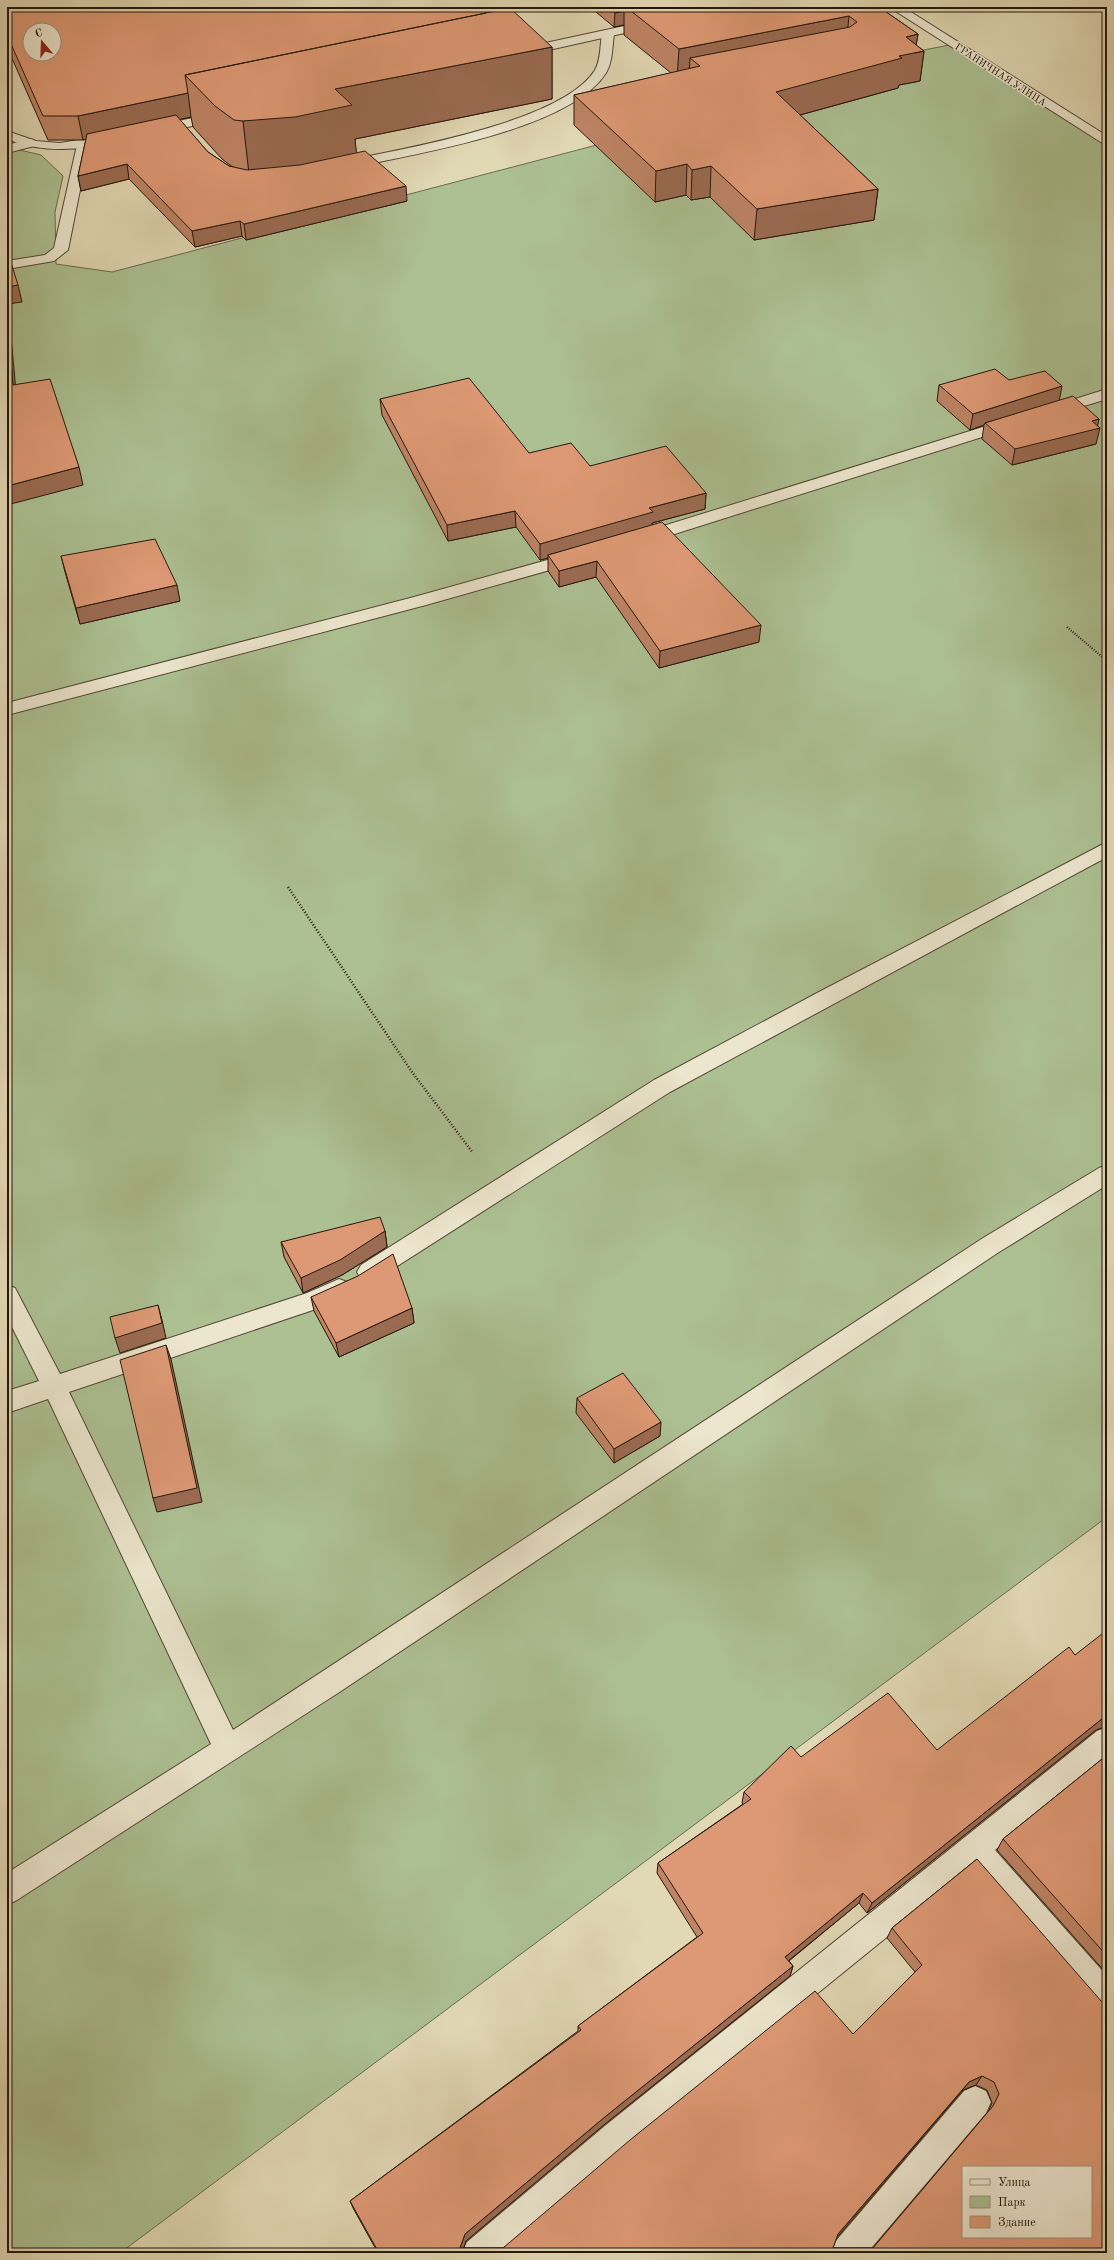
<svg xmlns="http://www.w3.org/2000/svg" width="1114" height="2260" viewBox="0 0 1114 2260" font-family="'Old Standard TT',serif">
<rect width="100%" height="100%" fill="#e1d8b4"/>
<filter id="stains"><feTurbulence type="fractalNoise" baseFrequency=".005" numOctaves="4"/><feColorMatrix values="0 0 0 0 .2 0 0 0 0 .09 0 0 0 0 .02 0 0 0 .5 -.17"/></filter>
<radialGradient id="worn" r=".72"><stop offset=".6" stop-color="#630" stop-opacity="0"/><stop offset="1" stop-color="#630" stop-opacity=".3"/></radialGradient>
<path fill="#acc092" stroke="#686c4f" d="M 955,44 L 1107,142 L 1107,1517 L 120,2253 L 7,2253 L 7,147 L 41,155 L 63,176 L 55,212 L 56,264 L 112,272 L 612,141 L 605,111 Z"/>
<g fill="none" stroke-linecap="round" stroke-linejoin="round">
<defs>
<path id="service" d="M 608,30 L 614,34 C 612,47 613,61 606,73 C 569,131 409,155 344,169 L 337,165 L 344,161 C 403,149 563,122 595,70 C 601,60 600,45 602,34 Z
M 29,139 L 34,140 L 35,143 L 34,146 L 7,153 L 7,145 Z
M 83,141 L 89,145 L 68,250 L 54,261 L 7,269 L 7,261 L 45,255 L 54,248 L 77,145 Z
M 1107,389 L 1107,399 L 1051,416 L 1046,414 L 1043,411 L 1046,408 Z
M 1012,418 L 1017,420 L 1020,423 L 1017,426 L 646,543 L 634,543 L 632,539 L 634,535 Z
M 576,552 L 582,553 L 584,557 L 582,561 L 426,605 L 7,715 L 7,703 L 414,597 Z
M 1107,842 L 1107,857 L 670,1092 L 377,1279 L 369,1282 L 361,1279 L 357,1272 L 361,1265 L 654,1080 L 819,992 Z
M 1107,1165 L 1107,1185 L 999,1252 L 338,1693 L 17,1900 L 7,1905 L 7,1873 L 211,1744 L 48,1399 L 7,1413 L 7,1391 L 39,1381 L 7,1317 L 7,1285 L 15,1288 L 60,1374 L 307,1293 L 339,1279 L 347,1282 L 351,1289 L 347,1296 L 322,1307 L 69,1392 L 233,1730 L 983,1238 L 1099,1168 Z
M 1107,1727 L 1107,1759 L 995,1850 L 1107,1976 L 1107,2014 L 1096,2010 L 972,1868 L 628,2147 L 503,2253 L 462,2253 L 467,2242 L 606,2125 L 1097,1731 Z
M 975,2086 L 986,2091 L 991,2102 L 986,2113 L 867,2253 L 830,2253 L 835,2242 L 964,2091 Z"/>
<path id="minor" d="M 652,20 L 658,24 L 656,26 L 522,56 L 516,52 L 522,48 Z
M 222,112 L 226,113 L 228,116 L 226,119 L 154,134 L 148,130 L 154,126 Z
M 7,131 L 36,141 L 60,143 L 114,134 L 120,138 L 119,141 C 80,150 45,154 7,139 Z"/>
<path id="tertiary" d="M 889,7 L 903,7 L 1107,136 L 1107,146 Z"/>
</defs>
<use href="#service" stroke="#544736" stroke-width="2"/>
<use href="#minor" stroke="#544736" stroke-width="2"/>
<use href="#tertiary" stroke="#544736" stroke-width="2"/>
<path stroke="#25170c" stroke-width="2" stroke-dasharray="1 1.5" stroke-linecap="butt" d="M 1067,627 L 1107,661"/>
<path stroke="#25170c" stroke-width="2.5" stroke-dasharray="1 2" stroke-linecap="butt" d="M 288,887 L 412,1072 L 473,1153"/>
<use href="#service" fill="#ece6ce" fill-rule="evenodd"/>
<use href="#minor" fill="#ece6ce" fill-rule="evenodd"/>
<use href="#tertiary" fill="#ece6ce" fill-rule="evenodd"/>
</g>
<path fill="#be8465" stroke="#25170c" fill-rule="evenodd" d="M 7,7 L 486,13 L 552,47 L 552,99 L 355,139 L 356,153 L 407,201 L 246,240 L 242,236 L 195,247 L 129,179 L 81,191 L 78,176 L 86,139 L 83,140 L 48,140 L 7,47 ZM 191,117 L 193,127 L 222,159 L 234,168 L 229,166 L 208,152 L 179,119 Z
M 590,7 L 879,7 L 918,34 L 916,45 L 924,51 L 920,81 L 899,85 L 898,88 L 800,115 L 878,189 L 874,220 L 754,240 L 710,197 L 691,200 L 686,195 L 655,202 L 574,125 L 574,95 L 671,73 L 624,35 L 624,25 L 614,27 Z
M 1009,380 L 1059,400 L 1099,419 L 1097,426 L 1096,444 L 1012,465 L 982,439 L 984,425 L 970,430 L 937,401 L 939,385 Z
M 380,399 L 529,453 L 590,466 L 706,493 L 705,509 L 652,523 L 652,525 L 759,642 L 659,668 L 596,577 L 559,587 L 548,571 L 548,558 L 540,560 L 516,527 L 448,541 L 382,415 Z
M 61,556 L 180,601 L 80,624 L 65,572 Z
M 385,1231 L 387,1247 L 342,1275 L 303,1293 L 284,1257 L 281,1242 Z
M 311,1297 L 412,1308 L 414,1323 L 339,1357 L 314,1311 Z
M 577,1398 L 660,1436 L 614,1463 L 576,1413 Z
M 1096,1730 L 867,1913 L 859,1903 L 789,1961 L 793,1966 L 790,1976 L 605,2124 L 466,2241 L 463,2248 L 503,2248 L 853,2034 L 915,1972 L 887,1938 L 892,1928 L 977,1859 L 1107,2253 L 378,2253 L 353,2208 L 350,2201 L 578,2031 L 578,2026 L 697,1937 L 657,1873 L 658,1863 L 743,1804 L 742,1803 L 744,1792 L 801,1757 L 937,1750 ZM 976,2085 L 987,2090 L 992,2103 L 988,2112 L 873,2248 L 833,2248 L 837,2237 L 963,2090 Z
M 1107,1755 L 1107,1974 L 997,1850 L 1003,1839 Z"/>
<path fill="#9b6b52" stroke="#25170c" d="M 624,11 L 624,25 L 614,27 L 615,13 Z
M 849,16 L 846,46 L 690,58 L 689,76 L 677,79 L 679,49 Z
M 918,34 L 915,53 L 924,51 L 920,81 L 899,85 L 898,88 L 774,122 L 776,92 L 906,37 Z
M 552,47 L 552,99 L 355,139 L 357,157 L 249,174 L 243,121 L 335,89 Z
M 188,93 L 191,117 L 83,140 L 78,116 Z
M 127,164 L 129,179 L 81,191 L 78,176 Z
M 687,164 L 686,195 L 655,202 L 656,171 Z
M 711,166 L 710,197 L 691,200 L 692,170 Z
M 406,186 L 407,201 L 246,240 L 244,224 Z
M 878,189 L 874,220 L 754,240 L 757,209 Z
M 240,221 L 242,236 L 195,247 L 192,231 Z
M 18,285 L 22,302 L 8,304 L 17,402 L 13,385 L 7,317 L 7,287 Z
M 1062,386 L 1059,402 L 985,423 L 984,425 L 970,430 L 973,414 Z
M 1099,419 L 1097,429 L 1100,428 L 1096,444 L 1012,465 L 1015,449 L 1092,421 Z
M 79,467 L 83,485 L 7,505 L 7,486 Z
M 706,493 L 705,509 L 652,523 L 652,528 L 548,555 L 548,558 L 540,560 L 540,544 L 649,508 Z
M 515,511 L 516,527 L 448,541 L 447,525 Z
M 597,561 L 596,577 L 559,587 L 559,571 Z
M 177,585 L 180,601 L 80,624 L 76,608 Z
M 761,625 L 759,642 L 659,668 L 660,651 Z
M 385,1231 L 387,1247 L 342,1275 L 303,1293 L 301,1278 Z
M 158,1305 L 162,1320 L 166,1338 L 120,1353 L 115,1338 Z
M 412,1308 L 414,1323 L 339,1357 L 336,1343 Z
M 166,1345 L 171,1359 L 202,1502 L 157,1512 L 153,1498 Z
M 661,1422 L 660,1436 L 614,1463 L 614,1449 Z
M 1107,1716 L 1107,1726 L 1096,1730 L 867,1913 L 872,1903 L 1103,1718 Z
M 863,1893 L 859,1903 L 782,1966 L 785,1957 Z
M 793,1966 L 790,1976 L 605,2124 L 466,2241 L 462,2253 L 460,2248 L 465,2234 L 606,2116 Z
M 982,2076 L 976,2085 L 963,2090 L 834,2241 L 838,2234 L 969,2082 Z"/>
<path fill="#dd9975" stroke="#25170c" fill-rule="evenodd" d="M 7,7 L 479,7 L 486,13 L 185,75 L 188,93 L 78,116 L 43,116 L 7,35 ZM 30,30 L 54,30 L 54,54 L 30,54 Z
M 607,7 L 625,7 L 624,11 L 615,13 Z
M 626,7 L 879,7 L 918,34 L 906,37 L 924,51 L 899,56 L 902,58 L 776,92 L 878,189 L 757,209 L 711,166 L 692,170 L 687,164 L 656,171 L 574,95 L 700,66 L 690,58 L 850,27 L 857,22 L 849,16 L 679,49 Z
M 510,8 L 552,47 L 335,89 L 352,105 L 295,117 L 243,121 L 234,120 L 215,106 L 185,75 Z
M 176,115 L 208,152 L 229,166 L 247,170 L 300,165 L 365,151 L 406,186 L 244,224 L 240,221 L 192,231 L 127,164 L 78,176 L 87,134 Z
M 7,253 L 8,253 L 18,285 L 7,287 Z
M 7,317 L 13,385 L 50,379 L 79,467 L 7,486 Z
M 995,369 L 1009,380 L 1045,371 L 1062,386 L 973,414 L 939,385 Z
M 469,378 L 529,453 L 571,443 L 590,466 L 666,446 L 706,493 L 649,508 L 653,512 L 540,544 L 515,511 L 447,525 L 380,399 Z
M 1073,396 L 1099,419 L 1092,421 L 1100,428 L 1015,449 L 985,423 Z
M 662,522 L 761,625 L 660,651 L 597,561 L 559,571 L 548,555 Z
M 155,539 L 177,585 L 76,608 L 61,556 Z
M 380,1217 L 385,1231 L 340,1260 L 301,1278 L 281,1242 Z
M 393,1254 L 412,1308 L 336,1343 L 311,1297 L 358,1276 Z
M 158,1305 L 162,1323 L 115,1338 L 110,1317 Z
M 166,1345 L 197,1488 L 153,1498 L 120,1360 Z
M 623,1373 L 661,1422 L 614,1449 L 577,1398 Z
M 1107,1630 L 1107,1716 L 1103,1718 L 872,1903 L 863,1893 L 785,1957 L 793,1966 L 606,2116 L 465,2234 L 460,2248 L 503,2248 L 630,2140 L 815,1991 L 853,2034 L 922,1965 L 892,1928 L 977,1859 L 1102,2002 L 1107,2003 L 1107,2253 L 379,2253 L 350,2201 L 581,2030 L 578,2026 L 703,1933 L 658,1863 L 751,1799 L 744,1792 L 791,1746 L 801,1757 L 888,1693 L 937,1750 L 1069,1647 L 1075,1655 ZM 982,2076 L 994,2082 L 999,2094 L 993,2106 L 873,2248 L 833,2248 L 838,2234 L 969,2082 ZM 963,2167 L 1091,2167 L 1091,2237 L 963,2237 Z
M 1107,1755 L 1107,1956 L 1003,1839 Z"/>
<g text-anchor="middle" stroke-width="3" stroke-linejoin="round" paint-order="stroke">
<g font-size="10" fill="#25170c" stroke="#ece6ce">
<text transform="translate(1001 74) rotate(33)" y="4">ГРАНИЧНАЯ УЛИЦА</text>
</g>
</g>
<rect width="1114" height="2260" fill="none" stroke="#e1d8b4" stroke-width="24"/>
<rect x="8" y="8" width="1098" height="2244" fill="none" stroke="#25170c" stroke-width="2"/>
<rect x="12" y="12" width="1090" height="2236" fill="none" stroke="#25170c"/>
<rect x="962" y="2166" width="130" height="72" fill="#ece6ce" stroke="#9c9380"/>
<rect x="970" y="2179" width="20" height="6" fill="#ece6ce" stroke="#9c9380"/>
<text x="998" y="2186" font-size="12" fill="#25170c">Улица</text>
<rect x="970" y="2196" width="20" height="12" fill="#acc092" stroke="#9c9380"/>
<text x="998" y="2206" font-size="12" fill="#25170c">Парк</text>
<rect x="970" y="2216" width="20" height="12" fill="#dd9975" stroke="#9c9380"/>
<text x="998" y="2226" font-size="12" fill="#25170c">Здание</text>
<g transform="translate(42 42) rotate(341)"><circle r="19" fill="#ece6ce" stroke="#9c9380"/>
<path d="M0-3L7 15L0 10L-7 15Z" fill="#8f2418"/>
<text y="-6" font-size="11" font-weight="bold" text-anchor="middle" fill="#25170c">С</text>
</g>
<rect width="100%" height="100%" filter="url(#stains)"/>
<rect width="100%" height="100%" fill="url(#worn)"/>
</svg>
